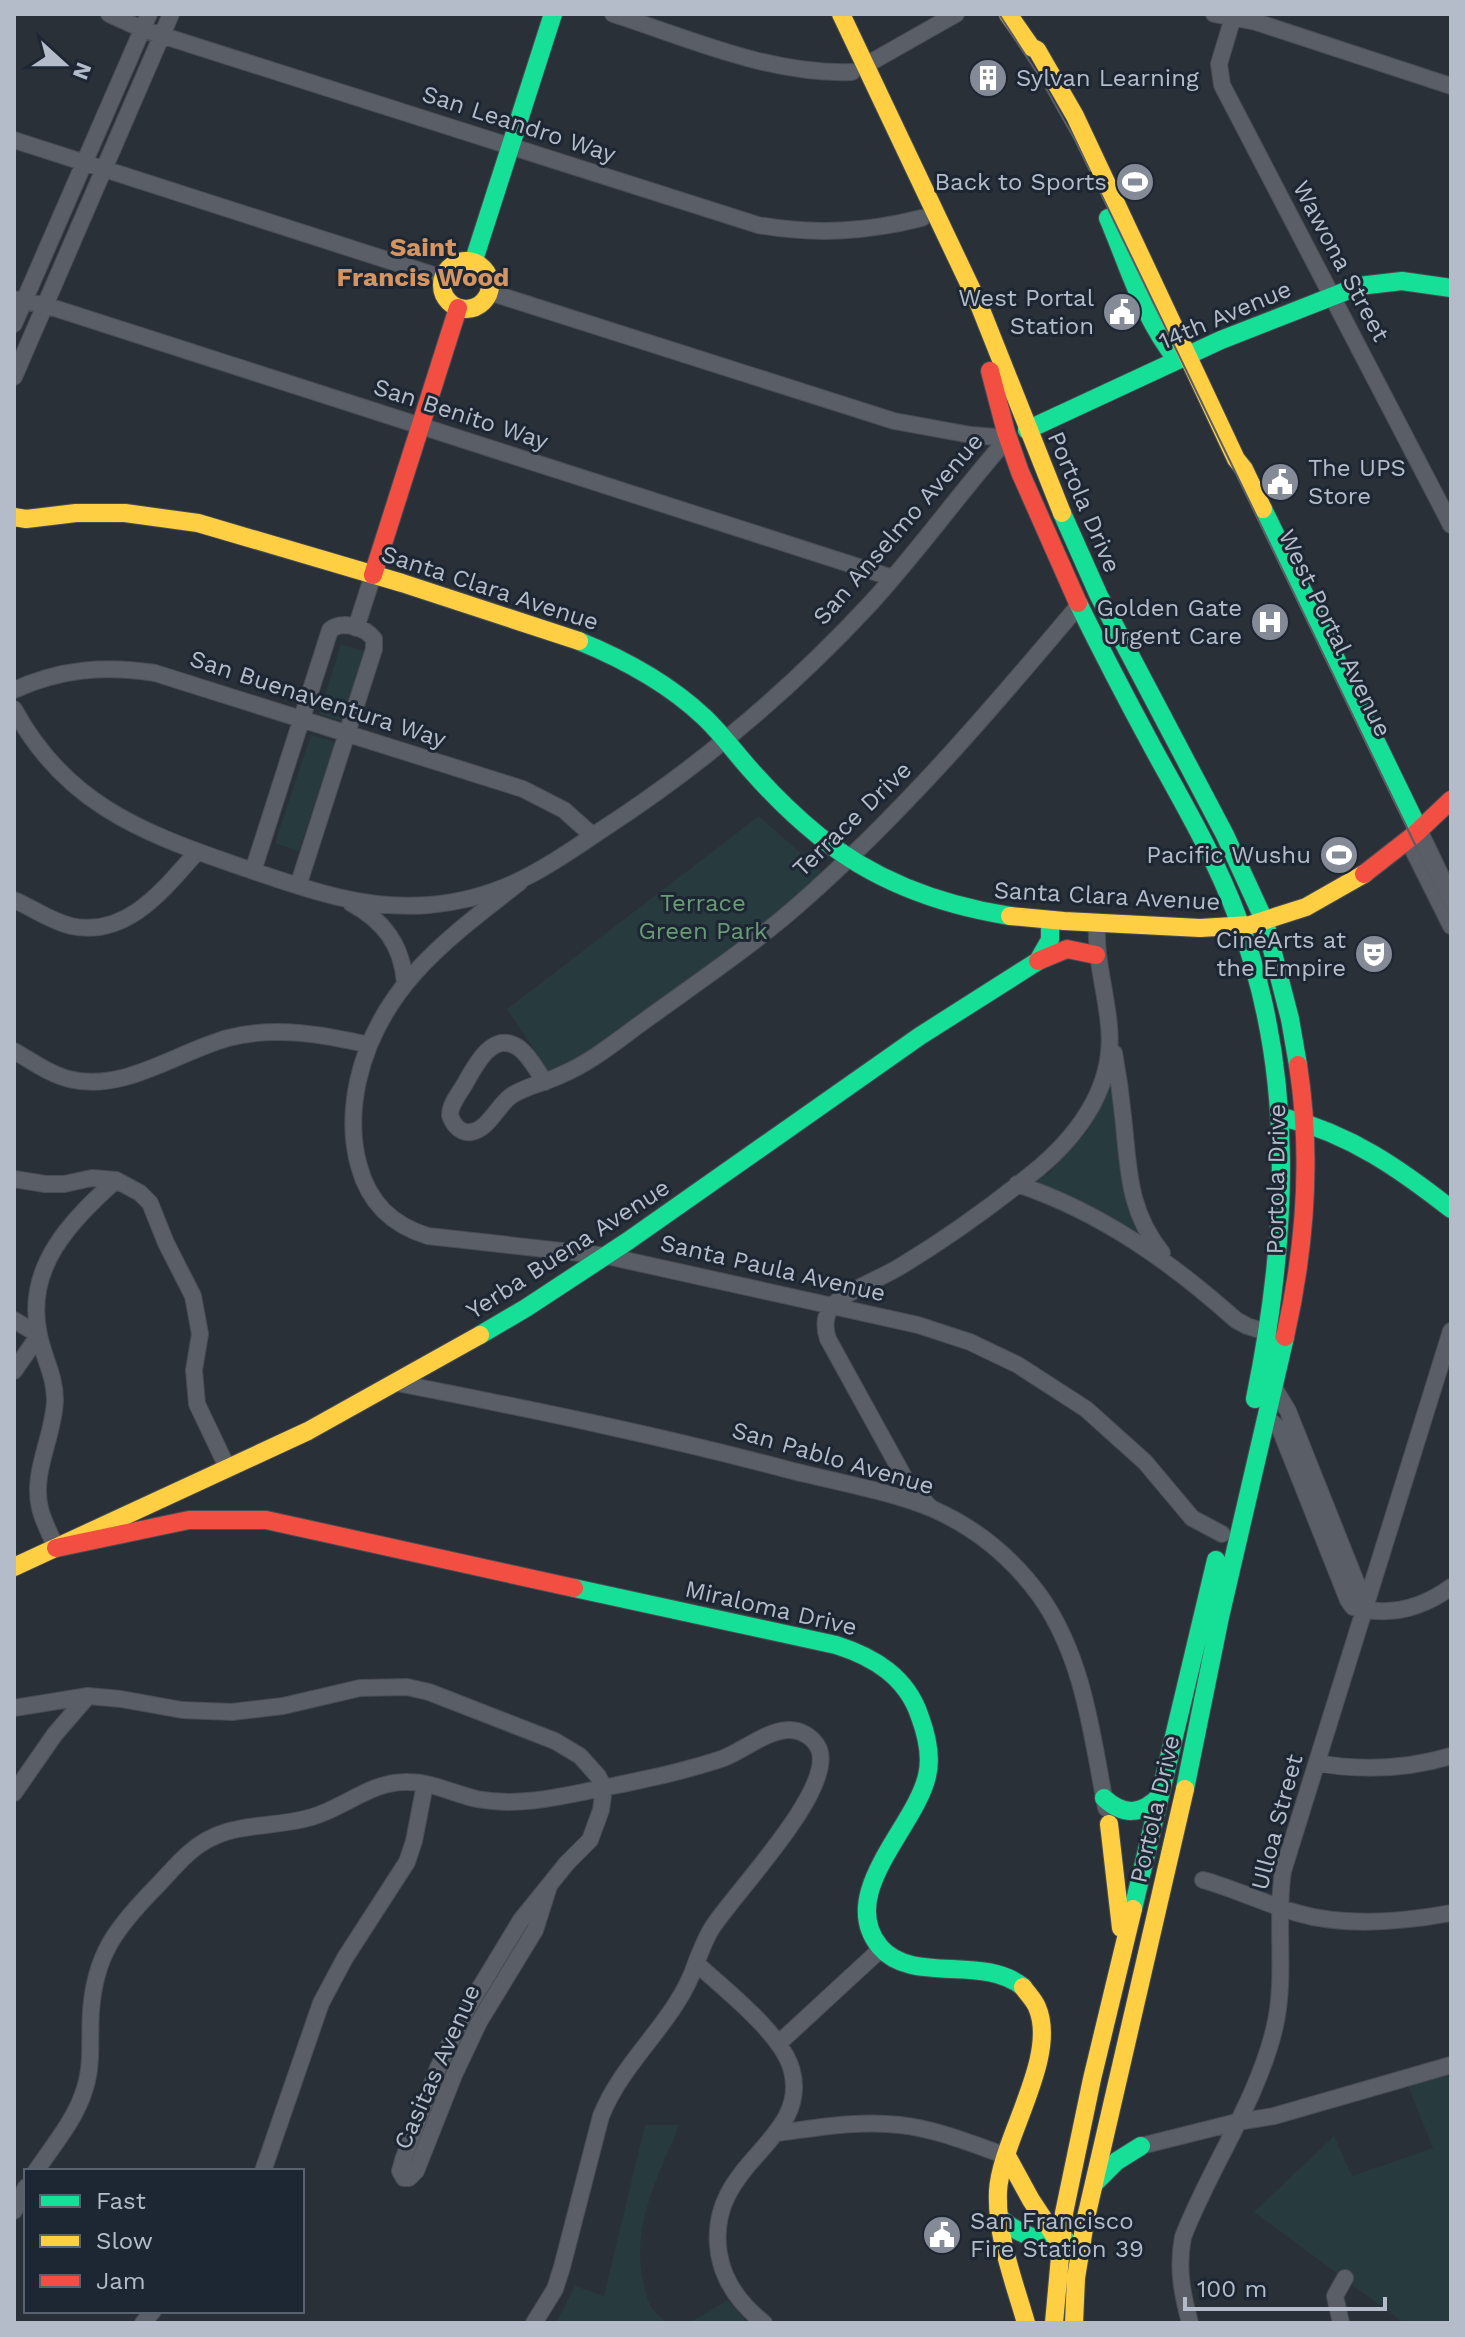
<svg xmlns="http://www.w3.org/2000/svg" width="1465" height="2337" viewBox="0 0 1465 2337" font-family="'Work Sans',sans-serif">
<rect width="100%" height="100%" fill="#2a3038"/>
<path fill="#273a3e" d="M 341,644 L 364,651 L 342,721 L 319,714 Z
M 311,735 L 335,742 L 299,851 L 275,843 Z
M 759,816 L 823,873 L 739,948 L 608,1042 L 551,1075 L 507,1009 Z
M 1112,1086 L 1140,1230 L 1137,1233 L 1037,1182 L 1039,1176 L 1047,1175 L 1087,1132 Z
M 1451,2075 L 1451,2323 L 1404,2323 L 1254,2212 L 1334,2136 L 1352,2176 L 1433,2148 L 1408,2086 Z
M 645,2125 L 679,2125 C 655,2185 624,2238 650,2305 C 654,2314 661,2315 666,2323 L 556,2323 L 575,2286 L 604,2296 Z
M 728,2300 L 747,2323 L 689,2323 Z"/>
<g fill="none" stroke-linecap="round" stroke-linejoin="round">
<defs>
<path id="street" d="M 109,14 L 142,29 L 758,225 C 815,235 866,232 922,218
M 613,14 C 691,39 770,75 852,72
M 1214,14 L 1256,22 L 1451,86
M 1234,14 L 1219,64 L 1222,85 L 1451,525
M 866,65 L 956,14
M 14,140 L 443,278
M 489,292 L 894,421 L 971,435 L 1008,438
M 14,299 L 45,305 L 893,578
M 14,324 L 149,14
M 14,377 L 171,14
M 356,628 L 373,575
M 14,690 C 60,669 105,665 155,673 L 523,789 L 564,810 L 593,836
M 14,709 C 63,800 137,831 230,863 C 294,885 360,911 429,905 C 502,899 545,868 603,829 C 700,766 790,690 869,605 C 918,552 960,492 1008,438
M 1419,830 L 1451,897
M 1408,840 L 1451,926
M 253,871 L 330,630 C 342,620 365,627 374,639 L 374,649 L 298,886
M 520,882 C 448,938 379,987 358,1081 C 352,1109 351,1138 359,1166 C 369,1203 392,1225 428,1236 L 607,1256 L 918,1325 L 970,1342 L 1018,1365 L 1086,1409 L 1145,1462 L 1192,1518 L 1222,1534
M 14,900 C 33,908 50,921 71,926 C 127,938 164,889 197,852
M 351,903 C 384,921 402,945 405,983
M 14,1051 C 32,1061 49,1074 69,1079 C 123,1093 177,1052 228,1038 C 275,1026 322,1034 369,1045
M 1114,1053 C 1118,1074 1121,1095 1123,1116 C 1129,1168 1127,1209 1162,1253
M 545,1082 C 537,1071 530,1056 519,1048 C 491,1029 474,1069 463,1087 C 458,1095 450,1105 450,1115 C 450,1117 454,1124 455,1125 C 459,1130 465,1133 471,1132 C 489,1129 497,1106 511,1096 C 525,1086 545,1083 561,1075 C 592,1062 619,1039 647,1019 C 698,982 750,947 797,906 C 901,815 990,711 1079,605
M 14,1179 L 45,1184 L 64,1184 L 92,1178 L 116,1180 L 140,1193 L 150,1203 L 166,1243 L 193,1296 L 200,1334 L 194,1370 L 197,1404 L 228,1469
M 1017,1184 C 1101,1212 1171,1262 1236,1320 L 1247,1326 L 1269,1333
M 14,1320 L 39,1335 L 14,1371
M 397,1383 C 530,1409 662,1436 793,1471 C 837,1482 893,1492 933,1509 C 976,1528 1013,1559 1040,1596 C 1084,1658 1092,1736 1106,1808
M 1274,1388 L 1288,1411 L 1366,1607
M 1267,1418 L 1280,1429 L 1348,1600 L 1353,1607 C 1389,1617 1421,1609 1451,1587
M 930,1507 L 909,1486 L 828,1339 C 824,1327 824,1315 833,1305 C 848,1290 882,1278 901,1266 C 949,1237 996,1203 1040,1167 C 1082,1131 1115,1083 1109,1026 C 1106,991 1095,959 1097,923
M 56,1548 C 51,1535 43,1522 40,1508 C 31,1473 54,1436 55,1400 C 55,1376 44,1359 39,1335 C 24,1267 71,1221 116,1180
M 14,1708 L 88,1696 L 121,1699 L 182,1710 L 232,1712 L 283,1706 L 360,1688 L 407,1687 L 429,1692 L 555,1741 L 580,1756 L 598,1776 L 604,1788 L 601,1810 L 590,1840 L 567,1863 L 521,1920 L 464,2014 L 438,2068 L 403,2160 L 400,2171 L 404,2178 L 409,2178 L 416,2171 L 454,2075 L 479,2022 L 535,1930 L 548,1889
M 1317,1763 C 1362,1771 1407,1769 1451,1756
M 14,1793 L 55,1734 L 88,1696
M 1203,1880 C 1236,1889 1265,1904 1297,1913 C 1345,1927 1402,1922 1451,1913
M 779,2043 L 882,1948
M 776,2133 C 817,2128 859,2120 900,2125 C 937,2129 972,2144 1007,2156
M 1141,2146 L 1237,2122 L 1274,2116 L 1451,2065
M 36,2171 C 54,2144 76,2119 85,2088 C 93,2063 89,2037 91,2011 C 95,1955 116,1928 154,1889 C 166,1877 177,1863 190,1852 C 228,1819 269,1830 312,1817 C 346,1807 371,1781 408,1782 C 432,1782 454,1794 477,1799 C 519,1807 557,1797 598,1789 C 641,1780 683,1772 724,1758 C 744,1750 766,1731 788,1730 C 801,1729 814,1738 819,1749 C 835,1790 735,1892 712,1928 C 705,1939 701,1951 696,1963 C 724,1989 783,2034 792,2071 C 810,2143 704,2163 719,2254 C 724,2283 741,2305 764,2323
M 263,2171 L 321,2003 L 345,1958 L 407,1862 L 414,1841 L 425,1784
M 14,2211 L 26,2187
M 143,2323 L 153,2311
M 534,2323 L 555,2289 L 562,2267 L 601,2116 C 625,2057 677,2021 696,1963
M 1190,2323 C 1182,2293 1177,2268 1183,2237 C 1210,2167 1256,2103 1274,2030 C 1287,1978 1275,1923 1283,1871 L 1451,1331
M 1341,2323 L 1335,2296 L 1345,2278"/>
<path id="fast" d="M 1108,218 C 1129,267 1143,318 1177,360
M 473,263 L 553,14
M 1027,430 L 1221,340 L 1359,286 L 1402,281 L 1451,288
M 1263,509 L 1419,830
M 1062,513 L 1099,596 L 1225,835 L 1265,922 L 1290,1019 L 1298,1065
M 1078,603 C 1102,652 1127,700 1153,748 C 1183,803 1215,857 1237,916 C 1297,1072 1288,1238 1255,1399
M 579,641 C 623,659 669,684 704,717 C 721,733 734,751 749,768 C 770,792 794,816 819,836 C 874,881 941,905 1010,916
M 1286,1118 C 1350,1134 1400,1169 1451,1209
M 480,1335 L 526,1308 L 628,1241 L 920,1036 L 1038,961 L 1050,940 L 1050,921
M 574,1588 L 836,1645 C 874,1657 907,1677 920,1717 C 927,1736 932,1756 927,1776 C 915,1828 836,1894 880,1947 C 912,1985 983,1954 1023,1987
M 1185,1789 L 1220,1617 L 1285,1337
M 1104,1798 C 1123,1816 1142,1815 1160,1796
M 1133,1909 L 1216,1560
M 1094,2184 L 1117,2161 L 1141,2146
M 1001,2219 C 1020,2235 1041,2244 1067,2241"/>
<path id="slow" d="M 841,14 L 980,307 L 1062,513
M 1008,14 L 1031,47 L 1037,50 L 1075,116 L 1236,459 L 1244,469 L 1263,509
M442 285a24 24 0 1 1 48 0a24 24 0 1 1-48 0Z
M 14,517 L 26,519 L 76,513 L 125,513 L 198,523 L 402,583 L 579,641
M 1010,916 L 1064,921 L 1200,928 L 1250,925 L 1306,907 L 1364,874
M 14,1567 L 308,1431 L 480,1335
M 1109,1824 L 1121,1928
M 1023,1987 C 1027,1993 1034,2000 1037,2007 C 1059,2057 1001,2139 998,2191 C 996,2236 1014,2281 1026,2323
M 1007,2156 L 1031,2200 L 1062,2247
M 1054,2323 L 1064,2213 L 1092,2079 L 1133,1909
M 1074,2323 L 1076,2278 L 1085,2222 L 1185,1789"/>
<path id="jam" d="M 990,371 L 1006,432 L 1020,472 L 1078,603
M 373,575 L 458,308
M 1364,874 L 1414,835 L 1451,800
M 1038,961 L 1067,949 L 1096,955
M 1285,1337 C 1305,1249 1312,1154 1298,1065
M 56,1548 L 189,1520 L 266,1520 L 574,1588"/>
</defs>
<use href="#street" stroke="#484c53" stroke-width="18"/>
<use href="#fast" stroke="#484c53" stroke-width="20"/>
<use href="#slow" stroke="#484c53" stroke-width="20"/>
<use href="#jam" stroke="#484c53" stroke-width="20"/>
<use href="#street" stroke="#5a5e66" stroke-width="16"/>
<use href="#fast" stroke="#16e098" stroke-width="18"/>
<use href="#slow" stroke="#ffcf43" stroke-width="18"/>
<use href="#jam" stroke="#f24e42" stroke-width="18"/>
<path stroke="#595d64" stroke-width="2" d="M 999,14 L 1039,76 L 1075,140 L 1451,919"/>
</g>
<defs>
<symbol id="building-disc" viewBox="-11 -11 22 22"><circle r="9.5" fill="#848b96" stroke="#1d2633"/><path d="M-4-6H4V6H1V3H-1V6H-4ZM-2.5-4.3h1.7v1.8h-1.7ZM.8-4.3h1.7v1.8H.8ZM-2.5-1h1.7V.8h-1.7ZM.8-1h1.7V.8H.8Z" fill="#fff"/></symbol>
<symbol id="stadium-disc" viewBox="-11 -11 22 22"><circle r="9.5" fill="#848b96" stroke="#1d2633"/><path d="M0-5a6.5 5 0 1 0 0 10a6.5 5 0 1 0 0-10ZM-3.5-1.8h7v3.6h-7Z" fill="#fff"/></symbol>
<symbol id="civic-disc" viewBox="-11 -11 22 22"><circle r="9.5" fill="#848b96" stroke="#1d2633"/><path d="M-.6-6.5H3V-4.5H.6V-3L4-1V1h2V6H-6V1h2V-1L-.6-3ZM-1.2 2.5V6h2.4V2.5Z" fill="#fff"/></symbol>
<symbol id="hospital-disc" viewBox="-11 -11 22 22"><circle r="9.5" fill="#848b96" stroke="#1d2633"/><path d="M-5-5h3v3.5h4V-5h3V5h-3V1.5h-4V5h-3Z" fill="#fff"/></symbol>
<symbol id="theatre-disc" viewBox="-11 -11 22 22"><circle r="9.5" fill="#848b96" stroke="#1d2633"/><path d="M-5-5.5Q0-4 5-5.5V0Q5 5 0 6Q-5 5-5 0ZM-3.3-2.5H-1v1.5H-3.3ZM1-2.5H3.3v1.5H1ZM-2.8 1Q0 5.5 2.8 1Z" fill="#fff"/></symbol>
</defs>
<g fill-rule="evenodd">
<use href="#building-disc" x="966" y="56" width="44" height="44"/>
<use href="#stadium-disc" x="1113" y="160" width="44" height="44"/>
<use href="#civic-disc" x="1100" y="290" width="44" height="44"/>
<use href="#civic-disc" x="1258" y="460" width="44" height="44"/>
<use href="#hospital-disc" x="1248" y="600" width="44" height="44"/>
<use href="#stadium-disc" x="1317" y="833" width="44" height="44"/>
<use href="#theatre-disc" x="1352" y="932" width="44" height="44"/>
<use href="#civic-disc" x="920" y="2213" width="44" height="44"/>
</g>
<g text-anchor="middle" stroke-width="6" stroke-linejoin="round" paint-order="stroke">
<g font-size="24" fill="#b4bcc9" stroke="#1d2633" text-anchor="end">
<text x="1016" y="86" text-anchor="start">Sylvan Learning</text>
<text x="1107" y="190">Back to Sports</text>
<text x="1094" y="306">West Portal<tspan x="1094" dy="28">Station</tspan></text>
<text x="1308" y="476" text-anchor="start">The UPS<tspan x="1308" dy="28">Store</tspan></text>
<text x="1242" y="616">Golden Gate<tspan x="1242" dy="28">Urgent Care</tspan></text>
<text x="1311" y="863">Pacific Wushu</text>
<text x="1346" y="948">CinéArts at<tspan x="1346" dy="28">the Empire</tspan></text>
<text x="970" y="2229" text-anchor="start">San Francisco<tspan x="970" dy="28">Fire Station 39</tspan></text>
</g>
<g font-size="24" fill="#b4bcc9" stroke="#1d2633">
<text transform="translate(519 124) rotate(18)" y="8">San Leandro Way</text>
<text transform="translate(1341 261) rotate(62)" y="8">Wawona Street</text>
<text transform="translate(1225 315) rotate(-23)" y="8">14th Avenue</text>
<text transform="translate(461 414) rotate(18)" y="8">San Benito Way</text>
<text transform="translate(1084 502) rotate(67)" y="8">Portola Drive</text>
<text transform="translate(898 529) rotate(-49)" y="8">San Anselmo Avenue</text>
<text transform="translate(490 588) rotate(18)" y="8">Santa Clara Avenue</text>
<text transform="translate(1335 633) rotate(64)" y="8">West Portal Avenue</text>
<text transform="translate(318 699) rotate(18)" y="8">San Buenaventura Way</text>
<text transform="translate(852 819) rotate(-44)" y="8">Terrace Drive</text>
<text transform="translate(1107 896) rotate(3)" y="8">Santa Clara Avenue</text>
<text transform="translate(1276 1179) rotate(-89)" y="8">Portola Drive</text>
<text transform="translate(568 1249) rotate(-33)" y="8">Yerba Buena Avenue</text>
<text transform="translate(773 1268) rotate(13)" y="8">Santa Paula Avenue</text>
<text transform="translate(833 1458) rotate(16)" y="8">San Pablo Avenue</text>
<text transform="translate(771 1608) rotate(13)" y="8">Miraloma Drive</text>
<text transform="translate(1155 1809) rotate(-77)" y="8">Portola Drive</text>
<text transform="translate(1277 1822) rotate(-75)" y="8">Ulloa Street</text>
<text transform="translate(437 2067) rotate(-66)" y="8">Casitas Avenue</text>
</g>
<g font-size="24" fill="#6b9a76" stroke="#1d2633">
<text x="703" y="911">Terrace<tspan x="703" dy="28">Green Park</tspan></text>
</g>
<g font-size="26" font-weight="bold" fill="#d59563" stroke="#1d2633">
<text x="423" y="256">Saint<tspan x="423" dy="30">Francis Wood</tspan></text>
</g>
</g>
<rect width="1465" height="2337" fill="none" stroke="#b4bcc9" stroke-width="32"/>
<rect x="24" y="2169" width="280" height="144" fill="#1d2633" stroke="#59626f" stroke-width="2"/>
<rect x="40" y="2195" width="40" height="12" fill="#16e098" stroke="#59626f" stroke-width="2"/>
<text x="96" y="2209" font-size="24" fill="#b4bcc9">Fast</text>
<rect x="40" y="2235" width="40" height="12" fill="#ffcf43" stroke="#59626f" stroke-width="2"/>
<text x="96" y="2249" font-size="24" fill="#b4bcc9">Slow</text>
<rect x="40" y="2275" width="40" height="12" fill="#f24e42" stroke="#59626f" stroke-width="2"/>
<text x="96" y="2289" font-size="24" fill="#b4bcc9">Jam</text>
<g transform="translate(64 64) rotate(111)" stroke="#1d2633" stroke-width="6" paint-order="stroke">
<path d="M0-6L14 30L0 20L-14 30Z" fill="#b4bcc9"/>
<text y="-12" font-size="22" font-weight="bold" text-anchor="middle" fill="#b4bcc9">N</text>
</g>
<path d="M1185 2297v12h200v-12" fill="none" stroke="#b4bcc9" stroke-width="4"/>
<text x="1197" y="2297" font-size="24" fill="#b4bcc9" stroke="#1d2633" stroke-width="6" paint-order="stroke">100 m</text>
</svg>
